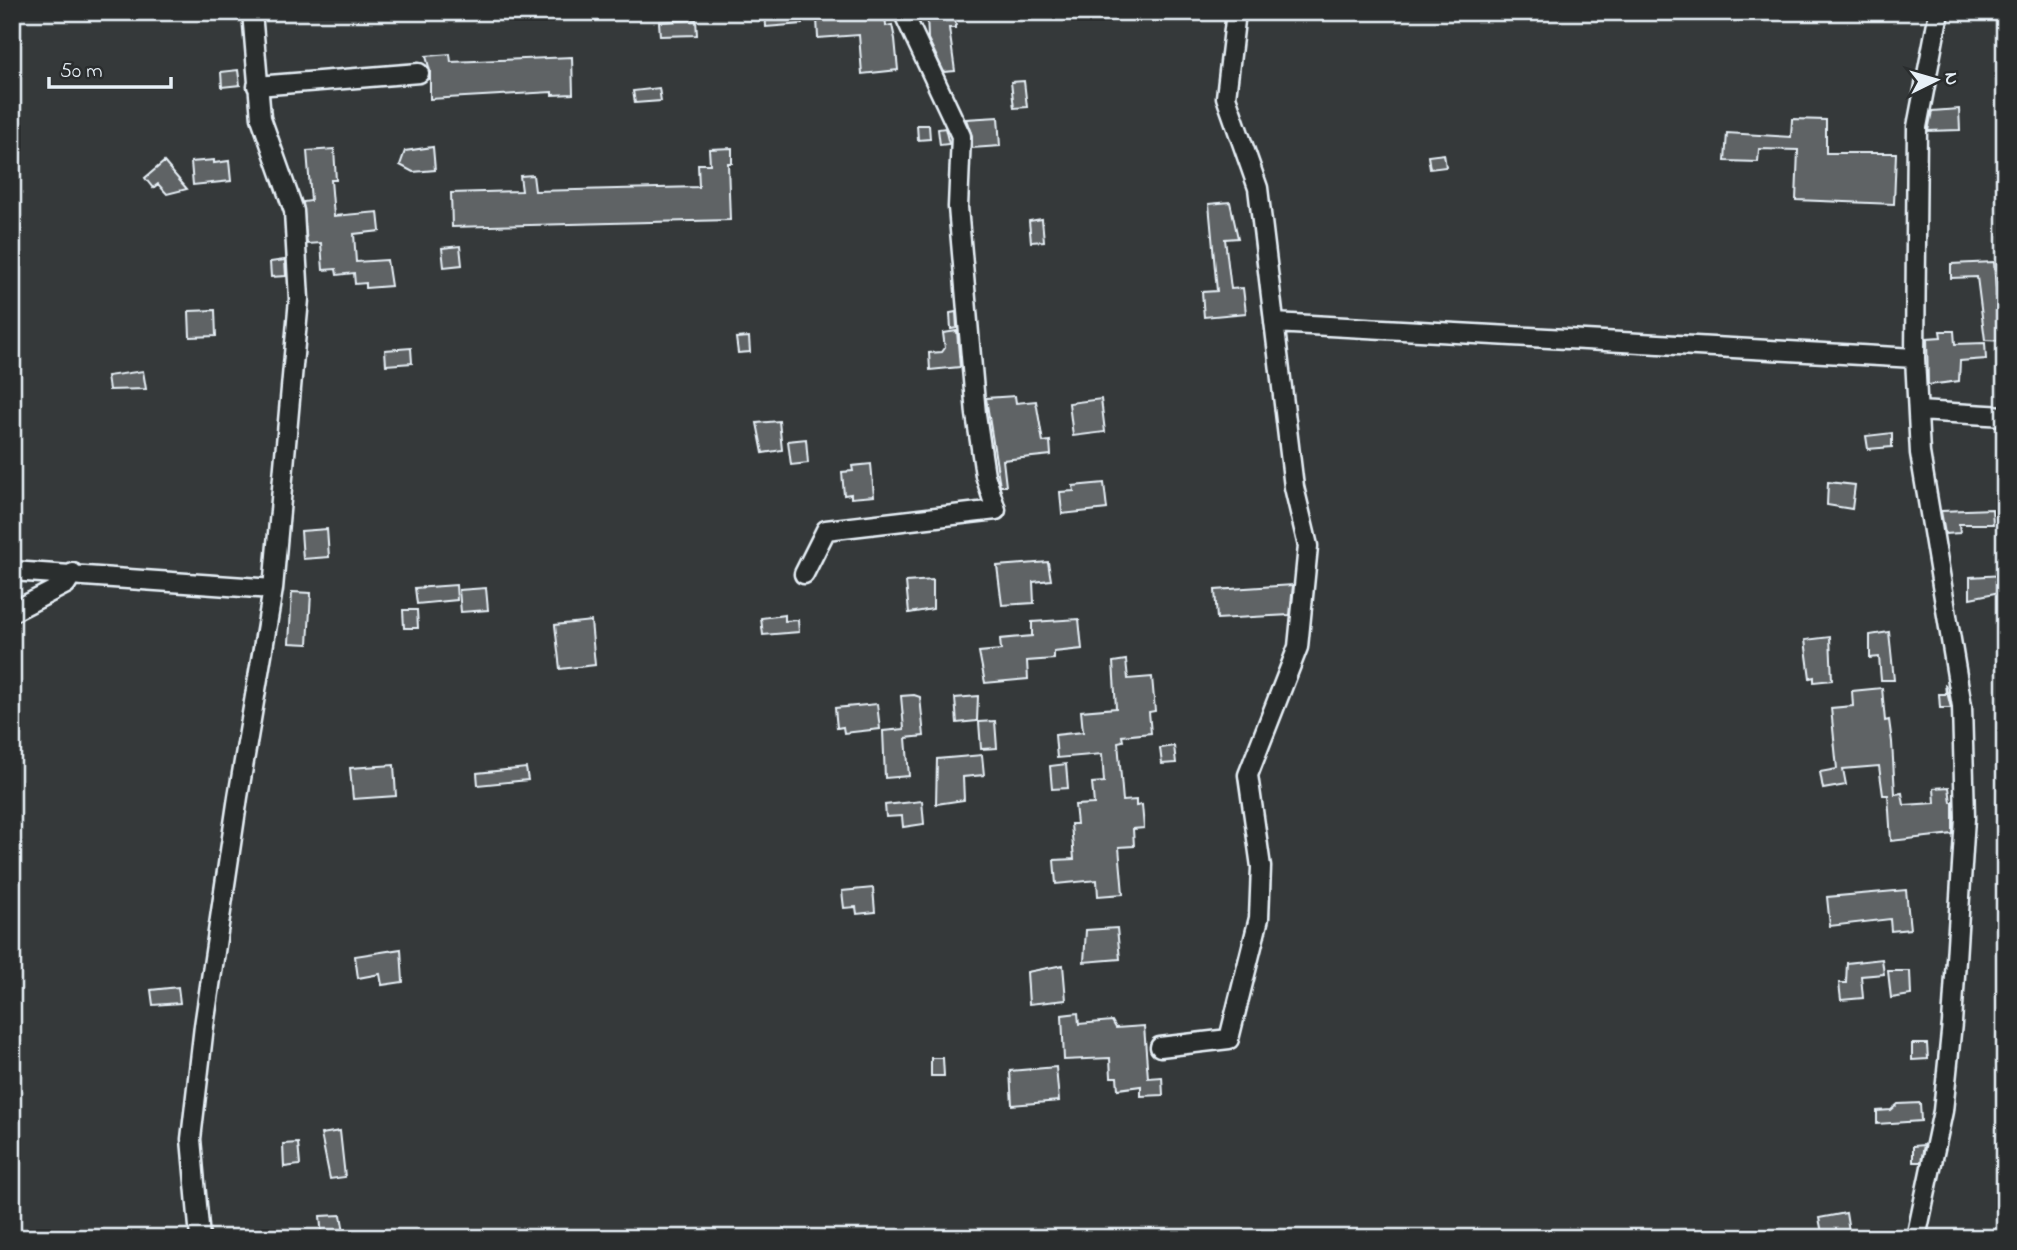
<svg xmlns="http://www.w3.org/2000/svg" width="2017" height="1250" viewBox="0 0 2017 1250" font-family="'Indie Flower',sans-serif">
<rect width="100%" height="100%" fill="#35393a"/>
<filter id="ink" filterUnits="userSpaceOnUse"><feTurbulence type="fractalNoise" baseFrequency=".0143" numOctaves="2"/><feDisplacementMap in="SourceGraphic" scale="14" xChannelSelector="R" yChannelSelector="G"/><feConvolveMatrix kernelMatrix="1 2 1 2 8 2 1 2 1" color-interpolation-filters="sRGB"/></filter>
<g filter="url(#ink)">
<path fill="#5f6365" stroke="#e8f1f8" stroke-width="2" d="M 765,12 L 801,12 L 802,24 L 766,27 Z
M 927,12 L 955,12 L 956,28 L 949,28 L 955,71 L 944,72 L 928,39 Z
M 885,13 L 886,26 L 892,25 L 895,39 L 898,70 L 862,74 L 859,35 L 818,38 L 817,18 Z
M 696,20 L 697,35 L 660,36 L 659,22 Z
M 450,54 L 451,62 L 572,57 L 573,94 L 552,95 L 552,92 L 430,99 L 430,71 L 426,56 Z
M 238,70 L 240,85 L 222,87 L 221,72 Z
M 1024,81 L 1027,107 L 1014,108 L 1011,82 Z
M 659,88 L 661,101 L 635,103 L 633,91 Z
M 1959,109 L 1960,130 L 1928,131 L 1932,111 Z
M 998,117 L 1000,146 L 972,148 L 972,136 L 966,119 Z
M 1792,119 L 1826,120 L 1826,153 L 1896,153 L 1894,204 L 1796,200 L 1798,150 L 1759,149 L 1758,162 L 1725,161 L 1727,133 L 1791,137 Z
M 917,125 L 929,125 L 930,139 L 918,140 Z
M 945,128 L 949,144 L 940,145 L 938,129 Z
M 433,147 L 435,170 L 413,172 L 400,165 L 405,151 Z
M 732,148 L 732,163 L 728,163 L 730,220 L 452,227 L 451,193 L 522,191 L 520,176 L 533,175 L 535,191 L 699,187 L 698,164 L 710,164 L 709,149 Z
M 334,149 L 336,180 L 331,180 L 334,216 L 378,212 L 380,231 L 354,234 L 356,262 L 387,260 L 391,286 L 366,288 L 366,283 L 355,284 L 354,273 L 337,275 L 336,269 L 323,270 L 321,243 L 307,244 L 303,202 L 311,201 L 307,151 Z
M 1444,154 L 1446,167 L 1430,169 L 1428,156 Z
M 214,160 L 214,163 L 229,161 L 231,181 L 193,185 L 191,162 Z
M 164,162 L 175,175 L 187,189 L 167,194 L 158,184 L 153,188 L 145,178 Z
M 1230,202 L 1238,238 L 1225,239 L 1231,289 L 1243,288 L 1246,313 L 1204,317 L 1202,292 L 1217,291 L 1209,204 Z
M 1042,219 L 1044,241 L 1031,242 L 1029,221 Z
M 460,246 L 462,265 L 444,267 L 442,248 Z
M 285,260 L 286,276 L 271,277 L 270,262 Z
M 1994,262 L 1997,304 L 2005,304 L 2005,341 L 1985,340 L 1977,277 L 1951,278 L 1951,264 Z
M 215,310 L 216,336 L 190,337 L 189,311 Z
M 956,312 L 957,328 L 951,329 L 950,313 Z
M 957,331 L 960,367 L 930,370 L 929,353 L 942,352 L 945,348 L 943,333 Z
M 1940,331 L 1954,331 L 1955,344 L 1985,343 L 1986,359 L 1960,361 L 1959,381 L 1928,385 L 1927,338 L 1941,337 Z
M 749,337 L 750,352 L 738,353 L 736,338 Z
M 411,348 L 412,363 L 386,365 L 385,350 Z
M 143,371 L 146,389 L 109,390 L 107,376 Z
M 1015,396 L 1016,403 L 1036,401 L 1043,442 L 1050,441 L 1051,455 L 1003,460 L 1006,486 L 1000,486 L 986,398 Z
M 1101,399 L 1105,432 L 1073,436 L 1069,403 Z
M 779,421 L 782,450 L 763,453 L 757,423 Z
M 1892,433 L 1892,447 L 1868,449 L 1866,436 Z
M 806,439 L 808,463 L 791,465 L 788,441 Z
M 871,464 L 874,496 L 851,498 L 851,494 L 844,495 L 842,472 L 853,471 L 852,466 Z
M 1828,482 L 1855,485 L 1852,509 L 1827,505 Z
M 1104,483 L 1107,509 L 1062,514 L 1060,492 L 1074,491 L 1073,486 Z
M 1992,509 L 1993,524 L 1959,524 L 1960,533 L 1945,534 L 1941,511 Z
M 327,529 L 329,557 L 303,559 L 301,531 Z
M 1048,562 L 1051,580 L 1033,582 L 1034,603 L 1002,605 L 997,566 Z
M 2003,575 L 2005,591 L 1970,598 L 1970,577 Z
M 933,580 L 933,609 L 909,613 L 906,582 Z
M 456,585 L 457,600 L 417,604 L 415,588 Z
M 1293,585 L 1290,615 L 1217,619 L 1215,590 Z
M 486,588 L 488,610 L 461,612 L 459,590 Z
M 292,592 L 311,593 L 308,644 L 289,643 Z
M 403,610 L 417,610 L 418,628 L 404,628 Z
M 785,615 L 785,621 L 798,620 L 799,632 L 763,635 L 761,618 Z
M 1079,619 L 1082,649 L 1054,652 L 1054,659 L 1027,661 L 1028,679 L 985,683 L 979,652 L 1001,650 L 1000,639 L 1032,636 L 1032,622 Z
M 591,621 L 595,665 L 560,669 L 555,625 Z
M 1889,632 L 1894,680 L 1881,680 L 1879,657 L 1870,658 L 1870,635 Z
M 1830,637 L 1832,680 L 1814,682 L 1814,677 L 1810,678 L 1805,640 Z
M 1126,660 L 1128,679 L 1152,677 L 1155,711 L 1149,712 L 1151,733 L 1122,736 L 1123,741 L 1118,742 L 1123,801 L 1136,800 L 1136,806 L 1142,805 L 1144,828 L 1133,829 L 1134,846 L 1119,847 L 1123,894 L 1098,896 L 1097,880 L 1056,884 L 1054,860 L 1074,859 L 1071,824 L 1077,824 L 1075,805 L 1094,804 L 1092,783 L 1104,782 L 1102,754 L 1057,758 L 1055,735 L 1083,732 L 1081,711 L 1116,708 L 1113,662 Z
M 1945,684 L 1951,708 L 1940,708 L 1939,694 L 1946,694 Z
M 1882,688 L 1885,721 L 1889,720 L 1892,742 L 1895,794 L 1902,793 L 1904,805 L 1935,803 L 1934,788 L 1949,787 L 1951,802 L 1953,802 L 1953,834 L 1891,841 L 1888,795 L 1883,795 L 1879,766 L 1843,769 L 1846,785 L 1823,789 L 1820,772 L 1837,769 L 1831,708 L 1853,706 L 1852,691 Z
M 914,695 L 920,697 L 924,736 L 906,738 L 909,776 L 885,778 L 883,731 L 904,729 L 901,696 Z
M 978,696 L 977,721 L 957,723 L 955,698 Z
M 877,704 L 880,729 L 844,733 L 843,727 L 837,728 L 835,708 Z
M 995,721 L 997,748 L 981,749 L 979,722 Z
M 1174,746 L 1176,763 L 1162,764 L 1160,748 Z
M 982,755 L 984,775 L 963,777 L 964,800 L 936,804 L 937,759 Z
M 1066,764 L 1068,788 L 1052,789 L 1050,766 Z
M 394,765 L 396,796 L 353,799 L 350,768 Z
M 526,768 L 528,780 L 478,785 L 477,773 Z
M 922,801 L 924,824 L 903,827 L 902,816 L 886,817 L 885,805 Z
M 873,888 L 875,912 L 857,914 L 856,907 L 844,908 L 842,891 Z
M 1906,890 L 1910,929 L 1891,931 L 1890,919 L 1830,926 L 1827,897 Z
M 1117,928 L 1120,959 L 1084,962 L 1086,930 Z
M 401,949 L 403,982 L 382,985 L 380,974 L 358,978 L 355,956 Z
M 1882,959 L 1884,974 L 1861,976 L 1863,998 L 1841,1000 L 1839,983 L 1846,983 L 1847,963 Z
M 1063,965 L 1066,1000 L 1029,1004 L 1027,972 Z
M 1888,971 L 1910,971 L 1911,995 L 1891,998 Z
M 178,987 L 180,1003 L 153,1005 L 151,990 Z
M 1078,1013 L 1079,1024 L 1112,1021 L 1116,1028 L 1144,1026 L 1148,1078 L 1162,1077 L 1163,1095 L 1141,1096 L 1141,1086 L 1118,1089 L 1117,1077 L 1111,1077 L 1110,1058 L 1064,1060 L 1062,1015 Z
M 1912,1044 L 1927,1044 L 1928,1059 L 1912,1060 Z
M 931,1058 L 943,1058 L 944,1076 L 931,1076 Z
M 1056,1067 L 1059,1101 L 1012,1105 L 1010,1071 Z
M 1920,1103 L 1921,1121 L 1877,1124 L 1877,1111 L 1891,1110 L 1898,1104 Z
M 340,1131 L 345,1177 L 330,1179 L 321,1134 Z
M 298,1143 L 300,1165 L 284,1167 L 283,1144 Z
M 1924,1145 L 1921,1162 L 1913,1162 L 1913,1146 Z
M 1846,1213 L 1850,1238 L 1823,1238 L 1819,1218 Z
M 341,1215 L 345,1238 L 322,1238 L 320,1216 Z"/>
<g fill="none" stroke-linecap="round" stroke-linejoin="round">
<defs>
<path id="minor" d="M 257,86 L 419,73
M 1274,323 L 1915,358
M 1918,411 L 2005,416
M 12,571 L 273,589
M 804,574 L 826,530 L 996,510 L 985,475 L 976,414 L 958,207 L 961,136 L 903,12
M 12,612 L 66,584 L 73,573
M 1160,1047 L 1229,1039 L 1259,918 L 1261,867 L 1248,775 L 1298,647 L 1308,546 L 1294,487 L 1258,188 L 1226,97 L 1236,12
M 200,1238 L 191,1139 L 204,1026 L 238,797 L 273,589 L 299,299 L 294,211 L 261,118 L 252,12
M 1916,1238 L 1943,1111 L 1952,1023 L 1965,818 L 1962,706 L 1920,453 L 1915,358 L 1917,127 L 1939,12"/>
</defs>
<use href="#minor" stroke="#e8f1f8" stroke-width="23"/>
<use href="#minor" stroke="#2a2d2e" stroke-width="18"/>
</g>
</g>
<rect width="2017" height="1250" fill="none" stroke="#2a2d2e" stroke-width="42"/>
<rect x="21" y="21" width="1975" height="1208" fill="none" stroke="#e8f1f8" stroke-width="2.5" filter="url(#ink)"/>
<g transform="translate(1936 80) rotate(85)" stroke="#2a2d2e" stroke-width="5" paint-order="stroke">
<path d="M0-5L12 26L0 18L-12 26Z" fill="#e8f1f8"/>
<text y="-10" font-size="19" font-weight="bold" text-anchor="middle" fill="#e8f1f8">N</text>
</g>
<path d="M49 77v10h122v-10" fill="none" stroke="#e8f1f8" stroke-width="3.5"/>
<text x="60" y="77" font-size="21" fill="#e8f1f8" stroke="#2a2d2e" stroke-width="5" paint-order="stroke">50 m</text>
</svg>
